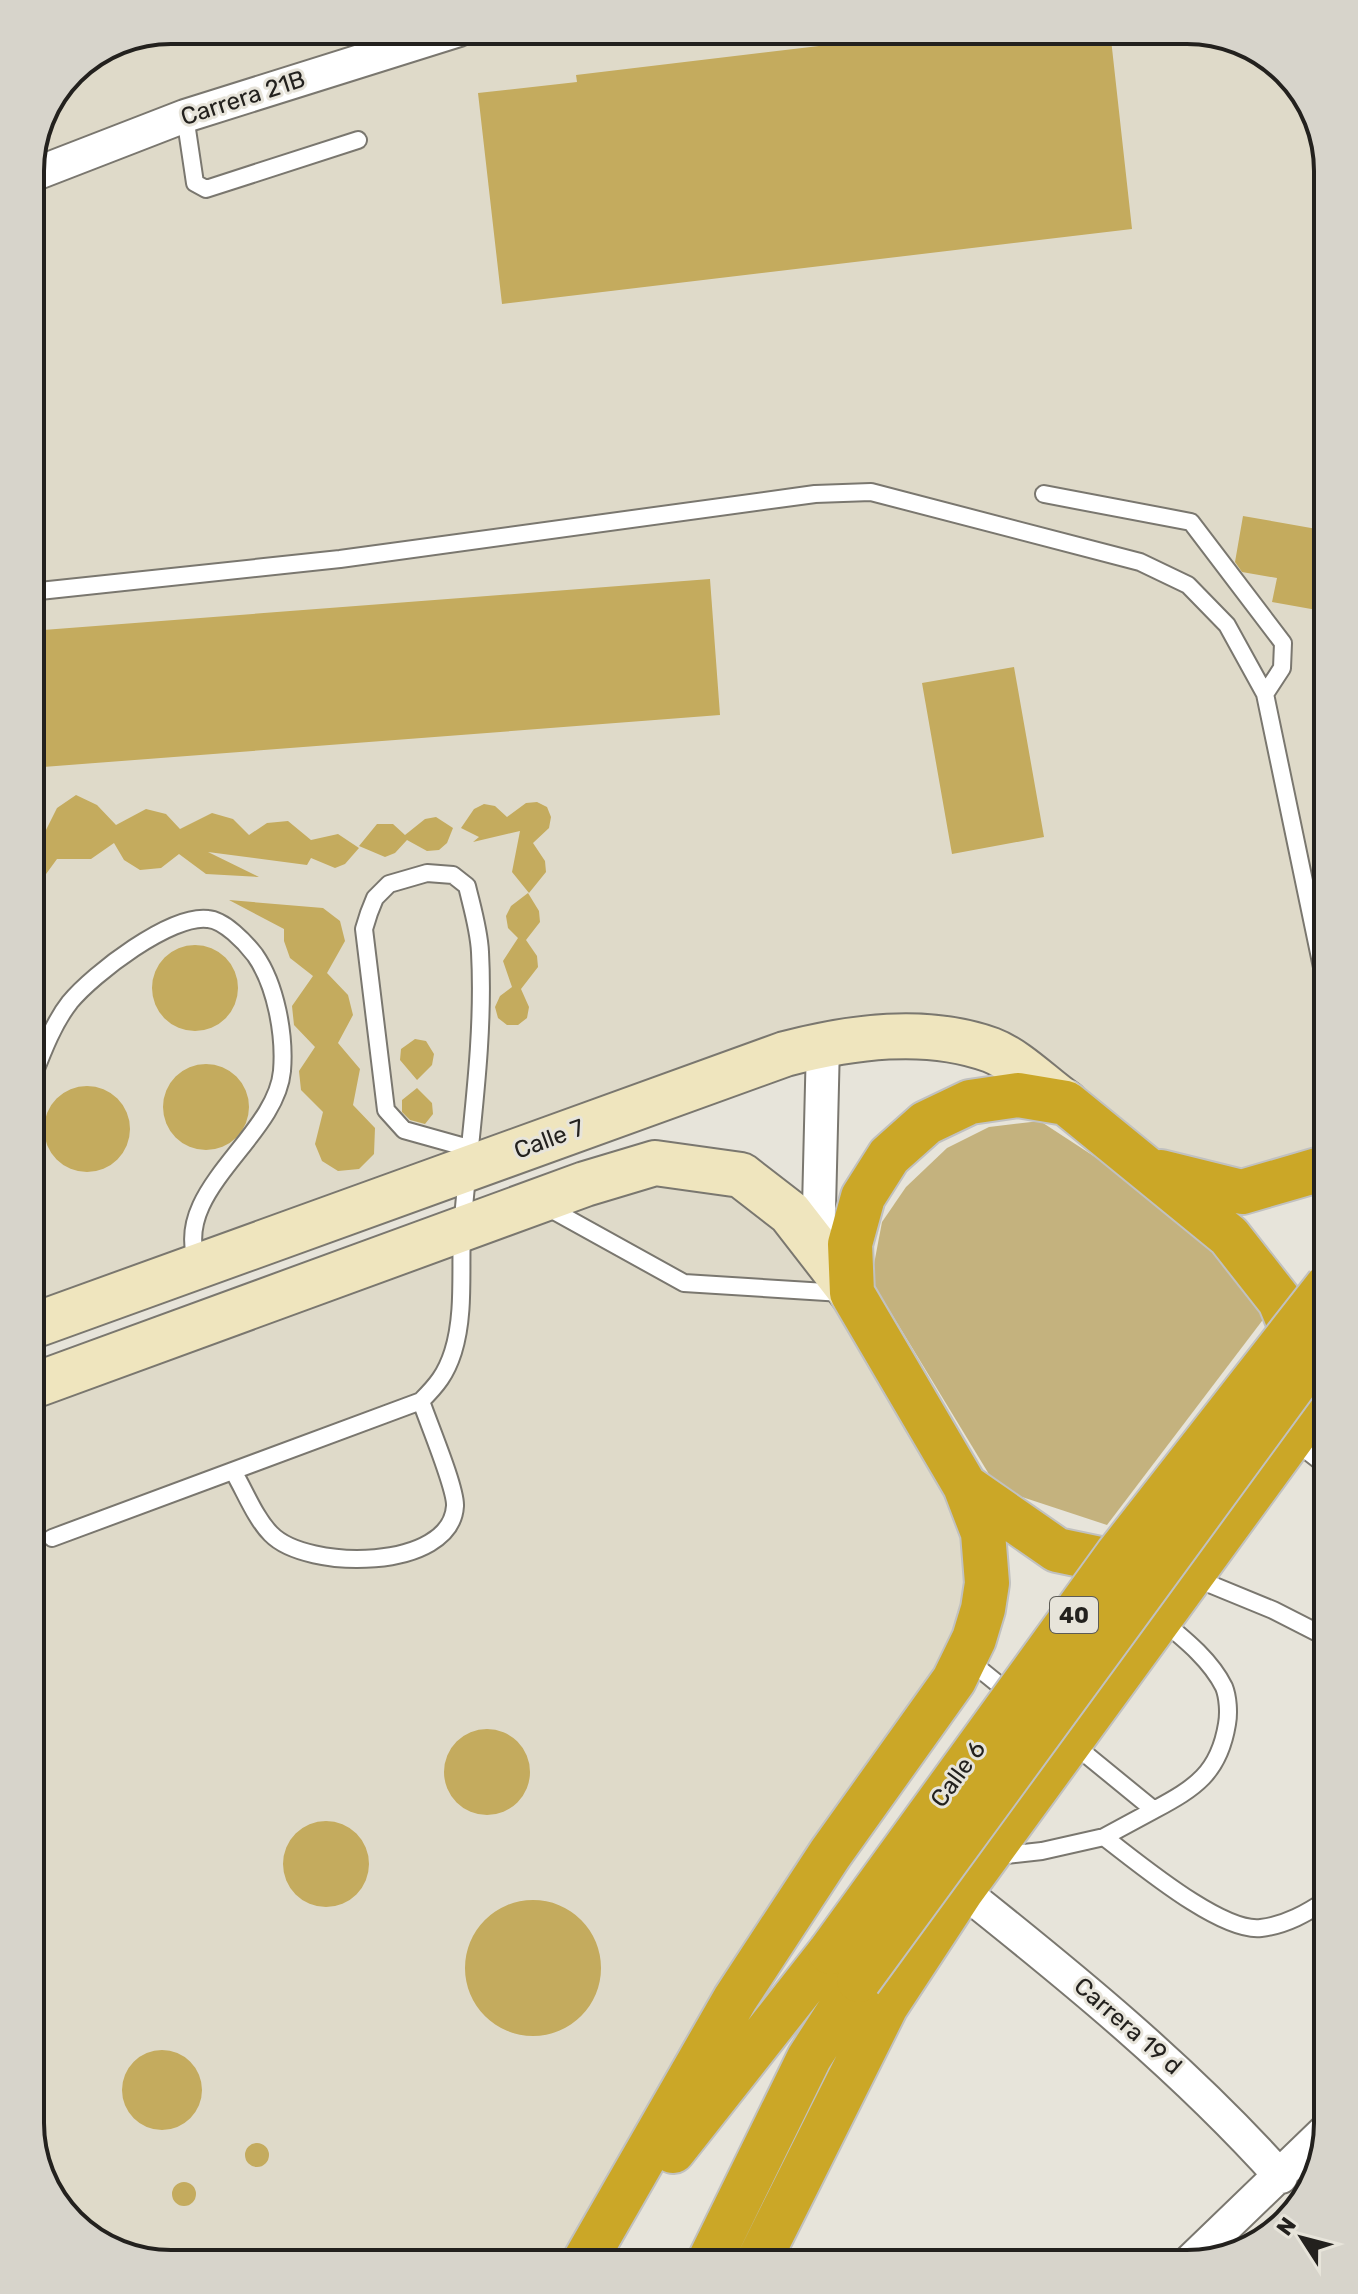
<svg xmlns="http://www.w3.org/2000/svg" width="1358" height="2294" viewBox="0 0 1358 2294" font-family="Rubik,sans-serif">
<rect width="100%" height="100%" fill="#e7e4da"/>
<path fill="#dfdac9" d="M 171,30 L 1197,30 L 1266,54 L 1314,109 L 1328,171 L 1328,1167 L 1322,1171 L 1152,1170 L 993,1051 L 823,1044 L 30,1327 L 30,162 L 72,71 L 117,41 Z
M 741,1175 L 852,1293 L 987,1583 L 583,2264 L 162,2264 L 93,2240 L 44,2185 L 30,2123 L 30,1387 L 585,1184 Z"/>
<path fill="#c4b27e" d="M 1040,1121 L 1167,1204 L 1228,1255 L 1265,1317 L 1107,1525 L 998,1489 L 871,1280 L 882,1222 L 906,1187 L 947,1148 L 989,1127 Z"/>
<path fill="#c4ab5e" d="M 954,30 L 1110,30 L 1132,229 L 502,304 L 478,93 L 577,82 L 576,75 Z
M 1243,516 L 1328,531 L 1328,612 L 1272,602 L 1277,578 L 1242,572 L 1235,562 Z
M 710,579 L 720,715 L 30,768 L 30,631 Z
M 1014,667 L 1044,837 L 952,854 L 922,683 Z
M 76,795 L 97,805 L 116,825 L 146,809 L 166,814 L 180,829 L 212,813 L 233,819 L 249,835 L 267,823 L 288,821 L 311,840 L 338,834 L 359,848 L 345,864 L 335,868 L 311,858 L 307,865 L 208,852 L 259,877 L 206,874 L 179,854 L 161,868 L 140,870 L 124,860 L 114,843 L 91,859 L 57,859 L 30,896 L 30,829 L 43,836 L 57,808 Z
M 537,802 L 547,807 L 551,817 L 549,828 L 533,843 L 545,861 L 546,872 L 529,893 L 512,872 L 520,831 L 473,842 L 479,837 L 461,828 L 474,809 L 484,804 L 495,806 L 507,817 L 526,803 Z
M 436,817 L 453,828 L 447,843 L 439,850 L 427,851 L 407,840 L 395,853 L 385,857 L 359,846 L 377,824 L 393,824 L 405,835 L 425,819 Z
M 528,893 L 539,911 L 540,922 L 526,940 L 537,956 L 538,967 L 521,989 L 529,1007 L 527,1018 L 518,1025 L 507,1025 L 498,1018 L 495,1007 L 500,996 L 512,987 L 503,961 L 518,938 L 508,928 L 506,916 L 511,906 Z
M 229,900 L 323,908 L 340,921 L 345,941 L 327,973 L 348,995 L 353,1015 L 338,1043 L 360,1069 L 353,1105 L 375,1128 L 374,1154 L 359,1169 L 338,1171 L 322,1161 L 315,1144 L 323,1112 L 301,1090 L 299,1071 L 315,1047 L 294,1025 L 292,1006 L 313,976 L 290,958 L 284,941 L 284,929 Z
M152 988a43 43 0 1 1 86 0a43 43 0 1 1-86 0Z
M 415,1039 L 426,1041 L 434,1054 L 432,1065 L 417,1080 L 400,1060 L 401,1049 Z
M163 1107a43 43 0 1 1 86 0a43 43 0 1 1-86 0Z
M44 1129a43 43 0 1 1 86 0a43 43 0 1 1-86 0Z
M 417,1088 L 432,1103 L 433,1114 L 425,1124 L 410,1120 L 402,1112 L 402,1100 Z
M444 1772a43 43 0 1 1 86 0a43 43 0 1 1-86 0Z
M283 1864a43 43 0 1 1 86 0a43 43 0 1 1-86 0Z
M465 1968a68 68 0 1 1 136 0a68 68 0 1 1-136 0Z
M122 2090a40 40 0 1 1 80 0a40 40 0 1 1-80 0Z
M245 2155a12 12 0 1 1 24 0a12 12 0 1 1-24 0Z
M172 2194a12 12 0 1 1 24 0a12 12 0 1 1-24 0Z"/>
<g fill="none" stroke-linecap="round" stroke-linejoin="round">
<defs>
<path id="lane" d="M 185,116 L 195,183 L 206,189 L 358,140
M 1044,494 L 1191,522 L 1283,643 L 1282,668 L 1265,694
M 30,592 L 340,559 L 815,494 L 871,492 L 1140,562 L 1188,585 L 1227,625 L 1265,694 L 1328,996
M 30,1084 C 41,1056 52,1025 70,1002 C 93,974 171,914 208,919 C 224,920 245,942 255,955 C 276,985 285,1035 282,1071 C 276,1138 169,1192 198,1264
M 545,1206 L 684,1283 L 842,1293
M 233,1471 C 245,1491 255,1518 271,1534 C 307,1571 451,1571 455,1506 C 456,1488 428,1422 421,1401
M 52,1538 L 421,1401 C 437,1385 446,1374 453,1352 C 465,1314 460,1269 462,1231 C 469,1138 485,1045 480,952 C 479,930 472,907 467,886 L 453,875 L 427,873 L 389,884 L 375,898 L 369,913 L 364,929 L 386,1110 L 404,1130 L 472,1149
M 1195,1578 L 1273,1610 L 1328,1638
M 966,1658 L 1013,1696
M 1072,1743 L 1154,1810 C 1195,1788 1219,1773 1227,1724 C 1229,1713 1228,1697 1224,1687 C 1210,1659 1183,1638 1160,1619
M 1104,1837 C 1136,1861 1221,1933 1261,1928 C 1286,1925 1307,1913 1328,1899
M 997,1856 L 1042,1851 L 1104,1837 L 1154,1810"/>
<path id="street" d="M 30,176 L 185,116 L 459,30
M 818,1249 L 823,1044
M 1297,1433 L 1328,1457
M 962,1890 C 1075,1980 1184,2069 1281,2177
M 1187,2264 L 1326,2130"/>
<path id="secondary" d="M 30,1327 L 785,1054 C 851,1037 925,1026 991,1050 C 1017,1060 1043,1087 1066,1103
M 30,1387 L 585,1184 L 655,1163 L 741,1175 L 790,1213 L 852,1293"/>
<path id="highway" d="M 1161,1172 L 1242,1192 L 1328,1167
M 965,1486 L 1057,1550 L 1148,1569
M 673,2151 L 830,1952
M 583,2264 L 735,1999 L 830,1854 L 954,1680 L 974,1639 L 983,1609 L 987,1583 L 983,1533 L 965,1486 L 852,1293 L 850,1244 L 863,1197 L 889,1156 L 926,1123 L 970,1102 L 1018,1095 L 1066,1103 L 1229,1236 L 1280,1301 L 1320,1398
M 708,2264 L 809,2058 L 859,1980
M 757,2264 L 886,2006 L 962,1890 L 1328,1388"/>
</defs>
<use href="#lane" stroke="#7a776f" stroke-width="20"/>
<use href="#street" stroke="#7a776f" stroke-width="36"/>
<use href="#secondary" stroke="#7a776f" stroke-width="48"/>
<use href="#highway" stroke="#c1c1c0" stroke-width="48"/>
<use href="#lane" stroke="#fff" stroke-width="16"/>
<use href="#street" stroke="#fff" stroke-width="32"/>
<use href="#secondary" stroke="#efe5be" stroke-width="44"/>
<use href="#highway" stroke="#cba727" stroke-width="44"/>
<defs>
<path id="highway-bridge" d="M 830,1952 L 1118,1554 L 1328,1285
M 859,1980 L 1328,1338"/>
</defs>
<use href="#highway-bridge" stroke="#c1c1c0" stroke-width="48" stroke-linecap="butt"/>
<use href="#highway-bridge" stroke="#cba727" stroke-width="44"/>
</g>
<g text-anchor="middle" stroke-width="6" stroke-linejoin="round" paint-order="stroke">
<rect fill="#e7e4da" stroke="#5e5c56" stroke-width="2" x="1050" y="1597" width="48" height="36" rx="6"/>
<g font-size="22" font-weight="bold" fill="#23211e">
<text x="1074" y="1623">40</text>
</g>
<g font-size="24" fill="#23211e" stroke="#e7e4da">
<text transform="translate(243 98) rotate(-18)" y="8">Carrera 21B</text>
<text transform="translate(549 1139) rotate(-20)" y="8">Calle 7</text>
<text transform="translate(958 1774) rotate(-54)" y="8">Calle 6</text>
<text transform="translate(1128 2026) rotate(41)" y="8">Carrera 19 d</text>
</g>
</g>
<path d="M0 0H1358V2294H0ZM171 44H1187A127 127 0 0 1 1314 171V2123A127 127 0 0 1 1187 2250H171A127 127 0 0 1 44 2123V171A127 127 0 0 1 171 44Z" fill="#d7d4cb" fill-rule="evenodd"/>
<path fill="none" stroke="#23211e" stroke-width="4" d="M171 44H1187A127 127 0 0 1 1314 171V2123A127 127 0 0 1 1187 2250H171A127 127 0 0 1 44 2123V171A127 127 0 0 1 171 44Z"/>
<g transform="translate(1302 2238) rotate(306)" stroke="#e7e4da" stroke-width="6" paint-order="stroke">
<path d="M0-6L14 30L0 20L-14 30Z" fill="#23211e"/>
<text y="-12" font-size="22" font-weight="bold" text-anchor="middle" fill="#23211e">N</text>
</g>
</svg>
